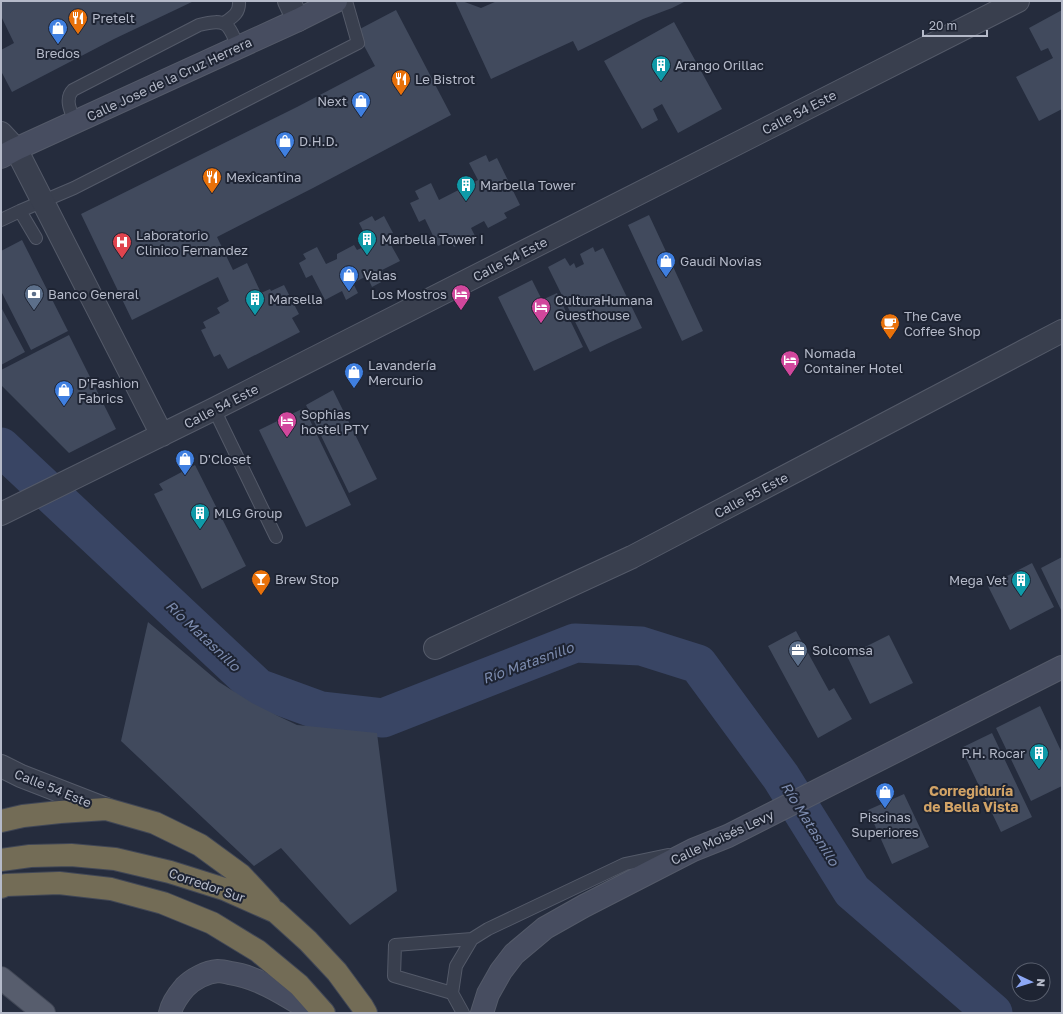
<svg xmlns="http://www.w3.org/2000/svg" width="1063" height="1014" viewBox="0 0 1063 1014" font-family="'Golos Text',sans-serif">
<rect width="100%" height="100%" fill="#252c3d"/>
<g fill="none" stroke-linecap="round" stroke-linejoin="round">
<path stroke="#394564" stroke-width="39" d="M 1,447 L 258,688 L 321,711 L 383,718 L 575,643 L 641,646 L 698,664 L 781,777 L 852,891 L 993,1013"/>
</g>
<path fill="#414a5d" d="M 1,1 L 194,1 L 114,39 L 12,92 L 1,71 L 1,50 L 14,43 L 1,16 Z
M 455,1 L 462,1 L 481,8 L 497,1 L 686,1 L 672,8 L 643,19 L 578,51 L 573,41 L 491,79 Z
M 396,10 L 451,115 L 313,188 L 217,237 L 233,270 L 247,263 L 261,293 L 270,289 L 271,291 L 284,285 L 299,314 L 292,318 L 300,332 L 228,369 L 220,354 L 214,357 L 201,330 L 206,328 L 203,322 L 220,313 L 217,308 L 229,301 L 218,277 L 132,320 L 81,214 L 297,107 L 375,66 L 356,31 Z
M 1062,10 L 1062,109 L 1039,121 L 1016,77 L 1053,58 L 1048,48 L 1041,51 L 1029,28 Z
M 674,22 L 722,109 L 678,133 L 662,104 L 653,109 L 658,120 L 642,129 L 604,61 Z
M 486,155 L 489,162 L 497,158 L 520,205 L 504,213 L 507,218 L 488,228 L 484,221 L 471,228 L 475,236 L 454,247 L 450,240 L 438,246 L 425,219 L 419,222 L 410,203 L 419,199 L 415,191 L 431,183 L 439,200 L 478,180 L 469,163 Z
M 649,215 L 703,331 L 682,341 L 628,225 Z
M 372,216 L 375,221 L 384,216 L 393,233 L 386,236 L 400,261 L 382,270 L 387,279 L 372,287 L 367,276 L 353,283 L 358,293 L 346,300 L 342,291 L 325,300 L 312,275 L 306,278 L 299,263 L 306,259 L 303,254 L 317,247 L 326,264 L 337,259 L 337,254 L 354,245 L 357,250 L 370,244 L 359,223 Z
M 22,240 L 68,331 L 31,350 L 1,291 L 1,251 Z
M 593,247 L 595,252 L 603,248 L 642,328 L 613,341 L 590,352 L 548,267 L 565,258 L 570,266 L 574,263 L 576,268 L 584,264 L 580,254 Z
M 532,280 L 542,300 L 557,293 L 583,347 L 534,371 L 498,297 Z
M 1,307 L 25,352 L 1,365 Z
M 69,335 L 116,429 L 69,453 L 1,385 L 1,370 Z
M 333,390 L 377,479 L 349,493 L 306,405 Z
M 304,408 L 351,505 L 306,527 L 259,430 Z
M 195,465 L 246,566 L 202,589 L 154,494 L 163,490 L 159,484 Z
M 1062,557 L 1062,612 L 1041,568 Z
M 1032,563 L 1054,607 L 1010,630 L 988,586 Z
M 148,622 L 219,682 L 252,703 L 278,716 L 297,725 L 377,733 L 397,891 L 350,925 L 281,848 L 254,866 L 121,741 Z
M 796,631 L 829,691 L 834,688 L 852,719 L 818,738 L 768,646 Z
M 889,635 L 913,683 L 870,704 L 847,656 Z
M 1040,706 L 1062,753 L 1062,786 L 1031,801 L 996,728 Z
M 992,733 L 1032,817 L 1001,832 L 961,748 Z
M 904,794 L 929,847 L 892,864 L 868,810 Z"/>
<g fill="none" stroke-linecap="round" stroke-linejoin="round">
<defs>
<path id="lane" d="M 224,23 C 233,17 240,13 239,1
M 75,122 C 71,112 64,99 73,90 L 199,25 C 226,18 229,23 238,48
M 20,211 L 36,238
M 1,220 L 20,211 L 74,188 L 358,43 L 346,1
M 214,409 L 276,537
M 452,993 L 394,976 L 395,945 L 472,939
M 463,1013 L 452,993 L 456,966 L 472,939 L 488,929 L 625,864 L 668,855"/>
<path id="street" d="M 289,1 L 298,20
M 1,133 L 16,149 L 162,435
M 1,514 L 214,409 L 1018,1
M 435,648 L 632,557 L 1062,331
M 1,766 L 21,776 L 106,809"/>
<path id="secondary" d="M 1,157 L 16,149 L 298,20 L 336,1
M 170,1013 C 172,1003 179,994 185,987 C 193,979 206,972 218,971 C 222,971 226,972 230,973 C 260,977 290,998 315,1013
M 482,1013 L 488,994 L 501,971 L 514,954 L 545,928 L 584,906 L 693,850 L 728,836 L 1062,667"/>
<path id="primary" d="M 1,978 L 44,1013"/>
<path id="highway" d="M 1,821 L 23,816 L 60,812 L 106,809 L 155,823 L 200,845 L 241,875 L 270,906
M 1,860 L 30,856 L 71,855 L 115,859 L 170,872 L 224,889 L 276,912 L 308,941 L 337,972 L 362,1006 L 366,1013
M 1,887 L 6,885 L 59,883 L 111,889 L 163,903 L 212,923 L 258,951 L 299,985 L 324,1013"/>
</defs>
<use href="#lane" stroke="#545a69" stroke-width="14"/>
<use href="#street" stroke="#545a69" stroke-width="24"/>
<use href="#secondary" stroke="#545a69" stroke-width="24"/>
<use href="#primary" stroke="#424857" stroke-width="24"/>
<use href="#highway" stroke="#414756" stroke-width="24"/>
<use href="#lane" stroke="#393f4e" stroke-width="12"/>
<use href="#street" stroke="#393f4e" stroke-width="22"/>
<use href="#secondary" stroke="#474d60" stroke-width="22"/>
<use href="#primary" stroke="#575d6d" stroke-width="22"/>
<use href="#highway" stroke="#736c56" stroke-width="22"/>
</g>
<defs>
<symbol id="restaurant-pin" viewBox="-11 -11 22 30"><path d="M0 17L-7.5 6A9.5 9.5 0 1 1 7.5 6Z" fill="#e8710a" stroke="#1e2433"/><path d="M-5-6h1v4h1v-4h1v4h1v-4h1v5L-1.5 .5V6h-2V.5L-5-1ZM5-6V6H3V1.5H1.5Q1.5-4 5-6Z" fill="#fff"/></symbol>
<symbol id="shop-pin" viewBox="-11 -11 22 30"><path d="M0 17L-7.5 6A9.5 9.5 0 1 1 7.5 6Z" fill="#3f7fe0" stroke="#1e2433"/><path d="M-5-2.5h2.3a2.7 3.5 0 0 1 5.4 0H5L5.5 6h-11ZM-1.5-2.5h3a1.5 2.3 0 0 0-3 0Z" fill="#fff"/></symbol>
<symbol id="building-pin" viewBox="-11 -11 22 30"><path d="M0 17L-7.5 6A9.5 9.5 0 1 1 7.5 6Z" fill="#0f9aa8" stroke="#1e2433"/><path d="M-4-6H4V6H1V3H-1V6H-4ZM-2.5-4.3h1.7v1.8h-1.7ZM.8-4.3h1.7v1.8H.8ZM-2.5-1h1.7V.8h-1.7ZM.8-1h1.7V.8H.8Z" fill="#fff"/></symbol>
<symbol id="hospital-pin" viewBox="-11 -11 22 30"><path d="M0 17L-7.5 6A9.5 9.5 0 1 1 7.5 6Z" fill="#e0444e" stroke="#1e2433"/><path d="M-5-5h3v3.5h4V-5h3V5h-3V1.5h-4V5h-3Z" fill="#fff"/></symbol>
<symbol id="bank-pin" viewBox="-11 -11 22 30"><path d="M0 17L-7.5 6A9.5 9.5 0 1 1 7.5 6Z" fill="#5c6f8a" stroke="#1e2433"/><path d="M-6-4H6V4H-6ZM0-2.3a2.3 2.3 0 1 0 0 4.6a2.3 2.3 0 1 0 0-4.6Z" fill="#fff"/></symbol>
<symbol id="hotel-pin" viewBox="-11 -11 22 30"><path d="M0 17L-7.5 6A9.5 9.5 0 1 1 7.5 6Z" fill="#d1479c" stroke="#1e2433"/><path d="M-6-4.5h1.5V1H6V5H4.5V3h-9V5H-6ZM-4 0a1.8 1.8 0 1 1 3.6 0ZM.5 0V-2.5h3Q6-2.5 6 0Z" fill="#fff"/></symbol>
<symbol id="cafe-pin" viewBox="-11 -11 22 30"><path d="M0 17L-7.5 6A9.5 9.5 0 1 1 7.5 6Z" fill="#e8710a" stroke="#1e2433"/><path d="M-5.5-4.5H6V0H3Q3 3.5 0 3.5H-2.5Q-5.5 3.5-5.5 0ZM3-3.2v2h1.7v-2ZM-6 4.5H4V6H-6Z" fill="#fff"/></symbol>
<symbol id="bar-pin" viewBox="-11 -11 22 30"><path d="M0 17L-7.5 6A9.5 9.5 0 1 1 7.5 6Z" fill="#e8710a" stroke="#1e2433"/><path d="M-6-5H6L.8 .8V4.5H3.5V6h-7V4.5H-.8V.8Z" fill="#fff"/></symbol>
<symbol id="office-pin" viewBox="-11 -11 22 30"><path d="M0 17L-7.5 6A9.5 9.5 0 1 1 7.5 6Z" fill="#5c6f8a" stroke="#1e2433"/><path d="M-6-3h4V-5.5h4V-3h4V5H-6ZM-1-4.5V-3h2v-1.5ZM-6 0V1H6V0Z" fill="#fff"/></symbol>
</defs>
<g fill-rule="evenodd">
<use href="#restaurant-pin" x="67" y="7" width="22" height="30"/>
<use href="#shop-pin" x="47" y="17" width="22" height="30"/>
<use href="#building-pin" x="650" y="54" width="22" height="30"/>
<use href="#restaurant-pin" x="390" y="68" width="22" height="30"/>
<use href="#shop-pin" x="350" y="90" width="22" height="30"/>
<use href="#shop-pin" x="274" y="130" width="22" height="30"/>
<use href="#restaurant-pin" x="201" y="166" width="22" height="30"/>
<use href="#building-pin" x="455" y="174" width="22" height="30"/>
<use href="#building-pin" x="356" y="228" width="22" height="30"/>
<use href="#hospital-pin" x="111" y="231" width="22" height="30"/>
<use href="#shop-pin" x="655" y="250" width="22" height="30"/>
<use href="#shop-pin" x="338" y="264" width="22" height="30"/>
<use href="#bank-pin" x="23" y="283" width="22" height="30"/>
<use href="#hotel-pin" x="450" y="283" width="22" height="30"/>
<use href="#building-pin" x="244" y="288" width="22" height="30"/>
<use href="#hotel-pin" x="530" y="296" width="22" height="30"/>
<use href="#cafe-pin" x="879" y="312" width="22" height="30"/>
<use href="#hotel-pin" x="779" y="349" width="22" height="30"/>
<use href="#shop-pin" x="343" y="361" width="22" height="30"/>
<use href="#shop-pin" x="53" y="379" width="22" height="30"/>
<use href="#hotel-pin" x="276" y="410" width="22" height="30"/>
<use href="#shop-pin" x="174" y="448" width="22" height="30"/>
<use href="#building-pin" x="189" y="502" width="22" height="30"/>
<use href="#bar-pin" x="250" y="568" width="22" height="30"/>
<use href="#building-pin" x="1010" y="569" width="22" height="30"/>
<use href="#office-pin" x="787" y="639" width="22" height="30"/>
<use href="#building-pin" x="1028" y="742" width="22" height="30"/>
<use href="#shop-pin" x="874" y="781" width="22" height="30"/>
</g>
<g text-anchor="middle" stroke-width="4" stroke-linejoin="round" paint-order="stroke">
<g font-size="13" fill="#b5bac9" stroke="#1e2433" text-anchor="start">
<text x="92" y="23">Pretelt</text>
<text x="58" y="58" text-anchor="middle">Bredos</text>
<text x="675" y="70">Arango Orillac</text>
<text x="415" y="84">Le Bistrot</text>
<text x="347" y="106" text-anchor="end">Next</text>
<text x="299" y="146">D.H.D.</text>
<text x="226" y="182">Mexicantina</text>
<text x="480" y="190">Marbella Tower</text>
<text x="136" y="240">Laboratorio<tspan x="136" dy="15">Clinico Fernandez</tspan></text>
<text x="381" y="244">Marbella Tower I</text>
<text x="680" y="266">Gaudi Novias</text>
<text x="363" y="280">Valas</text>
<text x="48" y="299">Banco General</text>
<text x="447" y="299" text-anchor="end">Los Mostros</text>
<text x="269" y="304">Marsella</text>
<text x="555" y="305">CulturaHumana<tspan x="555" dy="15">Guesthouse</tspan></text>
<text x="904" y="321">The Cave<tspan x="904" dy="15">Coffee Shop</tspan></text>
<text x="804" y="358">Nomada<tspan x="804" dy="15">Container Hotel</tspan></text>
<text x="368" y="370">Lavandería<tspan x="368" dy="15">Mercurio</tspan></text>
<text x="78" y="388">D'Fashion<tspan x="78" dy="15">Fabrics</tspan></text>
<text x="301" y="419">Sophias<tspan x="301" dy="15">hostel PTY</tspan></text>
<text x="199" y="464">D'Closet</text>
<text x="214" y="518">MLG Group</text>
<text x="275" y="584">Brew Stop</text>
<text x="1007" y="585" text-anchor="end">Mega Vet</text>
<text x="812" y="655">Solcomsa</text>
<text x="1025" y="758" text-anchor="end">P.H. Rocar</text>
<text x="885" y="822" text-anchor="middle">Piscinas<tspan x="885" dy="15">Superiores</tspan></text>
</g>
<g font-size="13" fill="#b5bac9" stroke="#1e2433">
<text transform="translate(169 79) rotate(-25)" y="5">Calle Jose de la Cruz Herrera</text>
<text transform="translate(799 112) rotate(-27)" y="5">Calle 54 Este</text>
<text transform="translate(510 259) rotate(-27)" y="5">Calle 54 Este</text>
<text transform="translate(221 406) rotate(-27)" y="5">Calle 54 Este</text>
<text transform="translate(751 495) rotate(-28)" y="5">Calle 55 Este</text>
<text transform="translate(53 788) rotate(22)" y="5">Calle 54 Este</text>
<text transform="translate(722 837) rotate(-25)" y="5">Calle Moisés Levy</text>
<text transform="translate(207 885) rotate(19)" y="5">Corredor Sur</text>
</g>
<g font-size="14" font-style="italic" fill="#7d8caf" stroke="#1e2433">
<text transform="translate(203 636) rotate(43)" y="5">Río Matasnillo</text>
<text transform="translate(528 663) rotate(-20)" y="5">Río Matasnillo</text>
<text transform="translate(810 824) rotate(58)" y="5">Río Matasnillo</text>
</g>
<g font-size="14" font-weight="bold" fill="#d2a366" stroke="#1e2433">
<text x="971" y="796">Corregiduría<tspan x="971" dy="16">de Bella Vista</tspan></text>
</g>
</g>
<rect width="1063" height="1014" fill="none" stroke="#b5bac9" stroke-width="4"/>
<g transform="translate(1031 982) rotate(94)"><circle r="19" fill="#1e2433" stroke="#5a606f"/>
<path d="M0-3L7 15L0 10L-7 15Z" fill="#8da8f5"/>
<text y="-6" font-size="11" font-weight="bold" text-anchor="middle" fill="#b5bac9">N</text>
</g>
<path d="M923 30v6h64v-6" fill="none" stroke="#b5bac9" stroke-width="2"/>
<text x="929" y="30" font-size="12" fill="#b5bac9" stroke="#1e2433" stroke-width="3" paint-order="stroke">20 m</text>
</svg>
